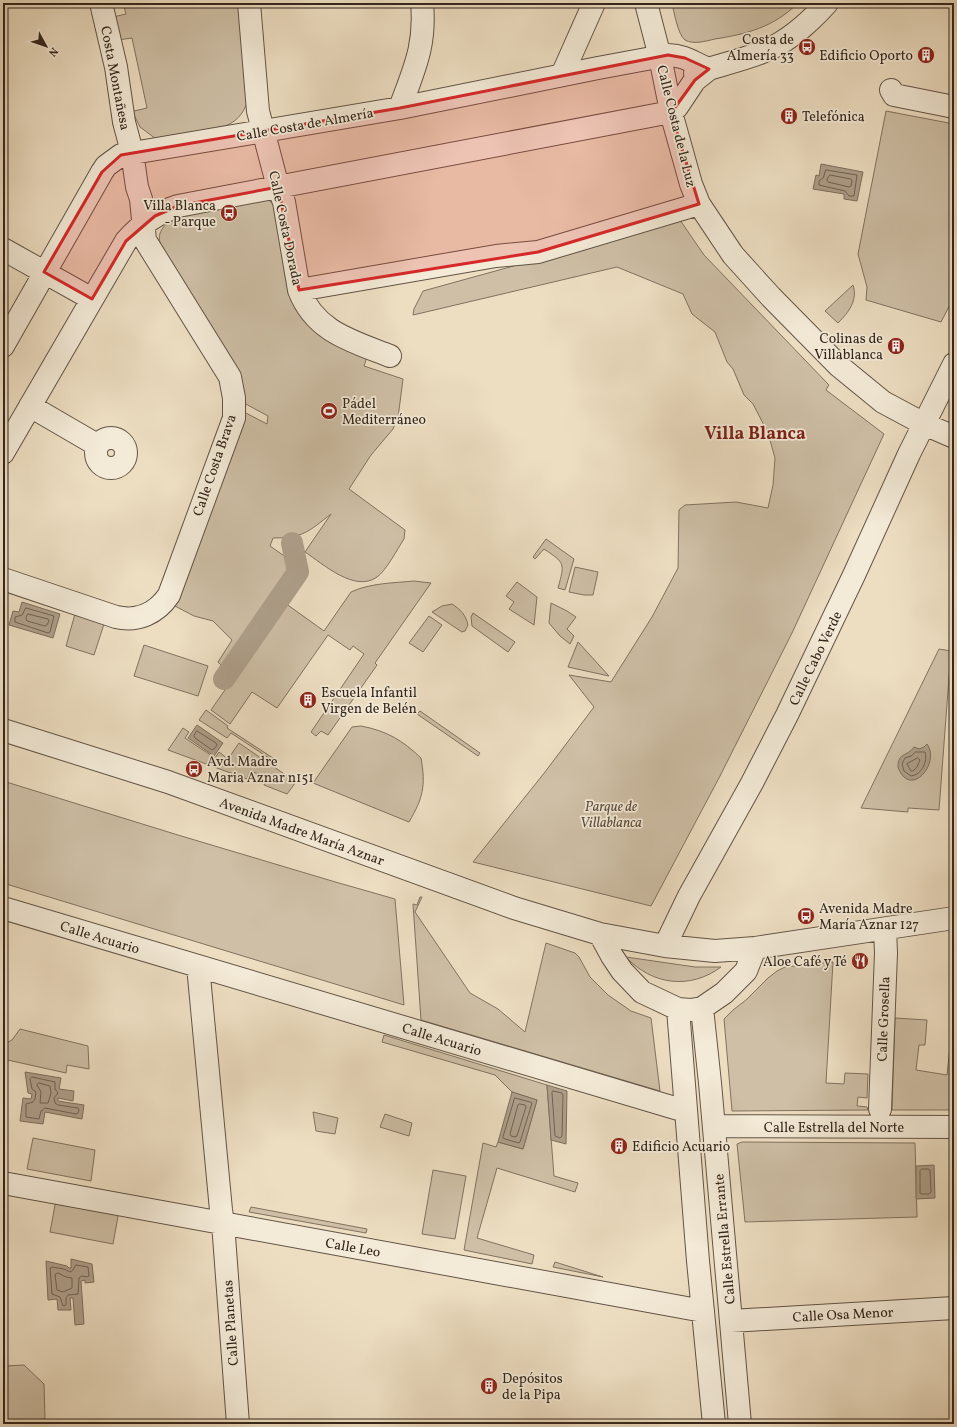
<svg xmlns="http://www.w3.org/2000/svg" width="957" height="1427" viewBox="0 0 957 1427" font-family="Vollkorn,serif">
<rect width="100%" height="100%" fill="#eddec2"/>
<filter id="stains"><feTurbulence type="fractalNoise" baseFrequency=".005" numOctaves="4"/><feColorMatrix values="0 0 0 0 .2 0 0 0 0 .09 0 0 0 0 .02 0 0 0 .5 -.17"/></filter>
<radialGradient id="worn" r=".72"><stop offset=".6" stop-color="#630" stop-opacity="0"/><stop offset="1" stop-color="#630" stop-opacity=".3"/></radialGradient>
<path fill="#cebfa6" stroke="#817261" d="M 123,3 L 239,3 L 247,103 C 243,114 236,122 225,126 L 156,139 L 140,127 L 133,113 L 134,111 L 147,108 L 132,38 L 118,40 L 113,17 L 126,14 Z
M 672,3 L 798,3 C 774,27 747,34 715,39 C 706,41 694,45 685,40 C 678,35 674,12 672,3 Z
M 886,111 L 954,124 L 954,297 L 941,322 L 866,300 L 867,287 L 858,254 Z
M 267,199 L 272,203 L 277,210 L 289,291 L 368,354 L 364,366 L 403,379 L 398,418 L 393,429 L 371,455 L 349,489 L 405,530 L 404,539 C 398,548 386,571 377,577 C 355,593 323,564 305,552 L 331,514 C 308,532 303,538 273,538 L 270,546 L 290,560 L 292,571 L 224,668 L 218,662 L 232,640 L 213,621 L 194,616 L 173,605 L 242,411 L 267,424 L 268,416 L 242,402 L 160,243 C 157,231 165,224 175,218 L 175,214 Z
M 680,220 L 704,255 L 829,385 L 826,390 L 884,434 L 792,633 L 720,776 L 651,906 L 473,862 L 545,772 L 594,707 L 569,675 L 611,682 L 652,617 L 678,568 L 679,510 L 685,505 L 736,502 L 768,508 L 773,485 L 775,458 L 768,433 L 753,404 L 744,395 L 733,369 L 727,362 L 715,332 L 692,314 L 683,294 L 617,267 L 413,315 L 414,309 L 423,291 Z
M 853,285 C 858,300 849,312 838,323 L 825,311 Z
M 546,539 L 574,559 L 565,590 L 558,588 C 565,563 565,563 544,549 L 535,559 L 533,557 Z
M 575,567 L 598,572 L 593,595 L 584,595 L 569,592 Z
M 414,581 L 431,583 L 375,663 L 377,665 L 328,735 L 321,731 L 316,736 L 311,732 L 364,654 L 353,646 L 350,650 L 328,635 L 277,708 L 252,692 L 230,724 L 211,710 L 285,603 L 324,631 L 351,592 C 370,583 394,583 414,581 Z
M 517,582 L 537,597 L 534,625 L 509,609 L 514,602 L 506,596 Z
M 551,603 L 567,611 L 576,617 L 567,629 L 574,636 L 570,644 L 560,636 L 549,623 Z
M 452,604 C 460,609 466,615 468,625 L 465,631 L 462,632 L 432,612 L 442,606 Z
M 473,613 L 515,642 L 508,652 L 472,626 L 471,617 Z
M 75,614 L 104,624 L 94,655 L 66,646 Z
M 429,616 L 442,625 L 423,652 L 409,643 Z
M 578,642 L 609,676 L 568,667 Z
M 144,645 L 208,666 L 198,696 L 134,676 Z
M 939,649 L 951,651 L 939,810 L 908,808 L 908,812 L 861,808 Z
M 206,710 L 228,726 L 227,728 L 276,760 L 275,762 L 231,733 L 227,738 L 199,720 Z
M 420,711 L 480,753 L 478,756 L 417,714 Z
M 361,726 C 387,731 402,740 421,758 C 426,786 423,798 409,822 L 313,783 L 352,727 Z
M 183,728 L 189,732 L 185,738 L 215,758 L 219,752 L 228,759 L 239,743 L 296,782 L 287,794 L 264,785 L 267,777 L 250,771 L 247,779 L 168,750 Z
M 3,781 L 178,835 L 332,881 L 395,899 L 404,1005 L 3,883 Z
M 420,897 L 422,897 L 415,912 L 470,993 L 498,1009 L 525,1032 L 546,943 L 575,953 L 579,957 L 590,977 L 608,995 L 631,1011 L 651,1018 L 660,1091 L 421,1020 L 413,904 L 417,905 Z
M 626,957 L 695,967 L 721,967 C 690,990 652,985 626,957 Z
M 833,962 L 826,1083 L 844,1084 L 845,1073 L 868,1074 L 867,1098 L 858,1097 L 857,1106 L 867,1107 L 868,1110 L 732,1111 L 724,1019 L 733,1010 L 746,1000 L 768,978 L 777,971 L 785,967 Z
M 954,1009 L 954,1110 L 892,1110 L 895,1018 L 927,1020 L 925,1045 L 919,1045 L 916,1070 L 947,1075 Z
M 20,1029 L 88,1046 L 89,1069 L 67,1065 L 66,1073 L 3,1059 L 3,1045 L 12,1040 Z
M 384,1035 L 547,1085 L 554,1176 L 578,1183 L 575,1192 L 497,1168 L 477,1238 L 534,1255 L 532,1264 L 464,1250 L 483,1143 L 496,1147 L 498,1142 L 523,1149 L 537,1100 L 512,1092 L 495,1075 L 382,1042 Z
M 313,1112 L 338,1118 L 335,1134 L 316,1131 Z
M 385,1114 L 412,1123 L 409,1136 L 380,1127 Z
M 33,1138 L 95,1150 L 91,1181 L 27,1169 Z
M 742,1142 L 915,1143 L 917,1217 L 745,1222 L 737,1144 Z
M 433,1170 L 466,1176 L 455,1239 L 422,1234 Z
M 56,1200 L 119,1211 L 113,1244 L 50,1232 Z
M 251,1207 L 367,1229 L 366,1233 L 249,1212 Z
M 555,1262 L 603,1277 L 553,1267 Z
M 3,1360 L 5,1360 L 5,1366 L 24,1365 L 44,1384 L 45,1419 L 3,1422 Z"/>
<path fill="#ae9f8a" stroke="#7d6f5e" d="M 821,164 L 863,172 L 857,201 L 844,199 L 844,194 L 813,189 L 816,175 L 819,176 Z
M 22,602 L 60,614 L 53,638 L 9,625 L 13,611 L 19,612 Z
M 197,725 L 223,743 L 214,756 L 188,738 Z
M 927,744 C 941,763 910,800 898,767 C 898,752 907,757 914,747 L 919,749 L 924,747 Z
M 25,1072 L 61,1078 L 59,1089 L 74,1091 L 73,1101 L 58,1098 L 58,1101 L 84,1105 L 82,1119 L 45,1112 L 43,1124 L 20,1121 L 23,1098 L 31,1099 L 32,1094 L 28,1093 Z
M 547,1085 L 567,1091 L 566,1144 L 551,1140 Z
M 512,1092 L 537,1100 L 523,1149 L 498,1142 Z
M 934,1165 L 935,1198 L 916,1199 L 916,1166 Z
M 71,1259 L 92,1264 L 94,1282 L 85,1283 L 85,1280 L 81,1281 L 84,1324 L 75,1325 L 73,1298 L 70,1298 L 71,1310 L 58,1310 L 57,1299 L 48,1300 L 46,1261 L 67,1266 L 69,1268 L 71,1268 Z"/>
<g fill="none" stroke-linecap="round" stroke-linejoin="round">
<path stroke="#716253" stroke-width="1" d="M 826,170 L 857,175 L 854,196 L 849,196 L 845,191 L 819,185 L 819,181 L 823,178 Z
M 830,175 L 851,179 L 852,181 L 851,186 L 849,187 L 828,182 L 827,180 Z
M 26,608 L 54,616 L 50,632 L 48,633 L 15,622 L 15,617 L 22,615 Z
M 28,614 L 48,619 L 49,621 L 47,625 L 45,626 L 27,621 L 26,618 Z
M 197,731 L 216,743 L 217,745 L 214,749 L 212,750 L 195,738 L 194,736 Z
M 916,752 L 925,752 C 928,761 922,775 911,776 L 904,771 L 902,764 L 905,758 L 911,756 Z
M 918,758 L 920,760 L 917,767 L 913,771 L 911,771 L 907,764 Z
M 32,1077 L 55,1082 L 55,1089 L 58,1093 L 54,1098 L 55,1103 L 58,1105 L 78,1108 L 79,1110 L 78,1113 L 76,1114 L 45,1108 L 41,1111 L 39,1119 L 26,1117 L 26,1104 L 33,1102 L 35,1099 L 36,1092 L 32,1089 L 30,1079 Z
M 39,1083 L 50,1086 L 51,1093 L 48,1103 L 40,1103 L 41,1092 L 37,1085 Z
M 553,1091 L 562,1093 L 563,1095 L 562,1136 L 560,1138 L 555,1136 L 552,1093 Z
M 515,1098 L 530,1102 L 532,1103 L 520,1142 L 519,1143 L 505,1139 L 503,1138 Z
M 520,1104 L 525,1105 L 526,1107 L 517,1136 L 515,1137 L 511,1136 L 510,1134 L 518,1105 Z
M 922,1169 L 928,1169 L 930,1170 L 931,1192 L 929,1194 L 922,1194 L 920,1193 L 920,1171 Z
M 76,1265 L 88,1267 L 89,1276 L 87,1277 L 82,1276 L 79,1278 L 78,1294 L 68,1295 L 66,1298 L 66,1305 L 63,1306 L 60,1297 L 52,1294 L 50,1268 L 52,1267 L 64,1269 L 70,1272 L 73,1270 Z
M 58,1273 L 66,1277 L 72,1278 L 72,1288 L 63,1292 L 57,1290 L 55,1275 Z"/>
<path stroke="#ae9f8a" stroke-width="22" d="M 224,679 L 298,572 L 292,543"/>
<defs>
<path id="minor" d="M 249,3 L 258,111 L 278,187 L 284,202 L 299,290 C 315,332 352,341 390,356
M 646,3 L 660,57 L 672,116 L 691,184 L 699,204 L 733,255 L 771,297 L 839,366 L 883,402 L 924,424 L 954,437
M 695,73 C 717,66 739,61 760,53 C 787,43 808,24 827,3
M 562,75 L 594,3
M 891,90 L 894,95 L 954,107
M 400,108 C 414,69 426,46 422,3
M 3,249 L 92,299
M 299,290 L 496,256 L 538,252 L 699,204
M 3,346 L 102,172 L 106,166 L 121,155 L 400,108 L 598,68 L 668,55 C 688,56 692,63 709,69
M 30,406 L 97,445
M96 453a15 15 0 1 1 30 0a15 15 0 1 1-30 0Z
M 3,453 L 126,241 C 141,224 157,213 178,206 L 671,112 L 677,107 L 695,80 L 709,69
M 3,579 L 116,617 C 138,622 157,613 169,595 L 234,418 L 234,398 L 230,377 L 145,240 L 141,199 L 137,187 L 132,152 L 124,122 L 116,67 L 101,3
M 3,730 L 168,782 L 514,908 L 600,934 L 665,946 L 715,951 L 755,948 L 954,918
M 3,908 L 685,1111
M 600,934 L 612,956 L 622,971 L 642,992 L 678,1009 L 691,1010 L 702,1008 L 724,993 L 746,971 L 755,948
M 665,946 L 689,896 L 752,783 L 787,715 L 854,575 L 909,454 L 954,364
M 198,966 L 221,1210 L 223,1223 L 238,1424
M 702,1008 L 710,1083 L 740,1424
M 678,1009 L 698,1261 L 714,1424
M 880,1109 L 886,953 L 885,929
M 714,1126 L 954,1127
M 3,1183 L 703,1311
M 731,1321 L 954,1308"/>
</defs>
<use href="#minor" stroke="#625446" stroke-width="24"/>
<use href="#minor" stroke="#f3ead7" stroke-width="22"/>
</g>
<path fill="#d62828" fill-opacity="0.2" stroke="#d62828" stroke-width="3" stroke-linejoin="round" d="M 668,55 L 685,58 L 709,69 L 695,80 L 671,113 L 699,204 L 538,252 L 299,290 L 278,187 L 178,206 L 155,216 L 126,241 L 92,299 L 44,272 L 102,172 L 121,155 L 400,108 Z"/>
<defs>
<symbol id="bus-disc" viewBox="-11 -11 22 22"><circle r="9.5" fill="#8f2418" stroke="#f3ead7"/><path d="M-5-6H5V4H4V6H2V4H-2V6H-4V4H-5ZM-3.5-4V0h7V-4ZM-3.5 1.2v1.5H-2V1.2ZM2 1.2v1.5H3.5V1.2Z" fill="#fff"/></symbol>
<symbol id="building-disc" viewBox="-11 -11 22 22"><circle r="9.5" fill="#8f2418" stroke="#f3ead7"/><path d="M-4-6H4V6H1V3H-1V6H-4ZM-2.5-4.3h1.7v1.8h-1.7ZM.8-4.3h1.7v1.8H.8ZM-2.5-1h1.7V.8h-1.7ZM.8-1h1.7V.8H.8Z" fill="#fff"/></symbol>
<symbol id="stadium-disc" viewBox="-11 -11 22 22"><circle r="9.5" fill="#8f2418" stroke="#f3ead7"/><path d="M0-5a6.5 5 0 1 0 0 10a6.5 5 0 1 0 0-10ZM-3.5-1.8h7v3.6h-7Z" fill="#fff"/></symbol>
<symbol id="restaurant-disc" viewBox="-11 -11 22 22"><circle r="9.5" fill="#8f2418" stroke="#f3ead7"/><path d="M-5-6h1v4h1v-4h1v4h1v-4h1v5L-1.5 .5V6h-2V.5L-5-1ZM5-6V6H3V1.5H1.5Q1.5-4 5-6Z" fill="#fff"/></symbol>
</defs>
<g fill-rule="evenodd">
<use href="#bus-disc" x="797" y="37" width="20" height="20"/>
<use href="#building-disc" x="916" y="45" width="20" height="20"/>
<use href="#building-disc" x="779" y="106" width="20" height="20"/>
<use href="#bus-disc" x="219" y="203" width="20" height="20"/>
<use href="#building-disc" x="886" y="336" width="20" height="20"/>
<use href="#stadium-disc" x="319" y="401" width="20" height="20"/>
<use href="#building-disc" x="298" y="690" width="20" height="20"/>
<use href="#bus-disc" x="184" y="759" width="20" height="20"/>
<use href="#bus-disc" x="796" y="906" width="20" height="20"/>
<use href="#restaurant-disc" x="850" y="951" width="20" height="20"/>
<use href="#building-disc" x="609" y="1136" width="20" height="20"/>
<use href="#building-disc" x="479" y="1376" width="20" height="20"/>
</g>
<g text-anchor="middle" stroke-width="3.5" stroke-linejoin="round" paint-order="stroke">
<g font-size="14" fill="#34261c" stroke="#f3ead7" text-anchor="start">
<text x="794" y="44" text-anchor="end">Costa de<tspan x="794" dy="16">Almería 33</tspan></text>
<text x="913" y="60" text-anchor="end">Edificio Oporto</text>
<text x="802" y="121">Telefónica</text>
<text x="216" y="210" text-anchor="end">Villa Blanca<tspan x="216" dy="16">- Parque</tspan></text>
<text x="883" y="343" text-anchor="end">Colinas de<tspan x="883" dy="16">Villablanca</tspan></text>
<text x="342" y="408">Pádel<tspan x="342" dy="16">Mediterráneo</tspan></text>
<text x="321" y="697">Escuela Infantil<tspan x="321" dy="16">Virgen de Belén</tspan></text>
<text x="207" y="766">Avd. Madre<tspan x="207" dy="16">Maria Aznar n151</tspan></text>
<text x="819" y="913">Avenida Madre<tspan x="819" dy="16">María Aznar 127</tspan></text>
<text x="847" y="966" text-anchor="end">Aloe Café y Té</text>
<text x="632" y="1151">Edificio Acuario</text>
<text x="502" y="1383">Depósitos<tspan x="502" dy="16">de la Pipa</tspan></text>
</g>
<g font-size="14" fill="#34261c" stroke="#f3ead7">
<text transform="translate(116 78) rotate(79)" y="5">Costa Montañesa</text>
<text transform="translate(305 124) rotate(-10)" y="5">Calle Costa de Almería</text>
<text transform="translate(677 126) rotate(76)" y="5">Calle Costa de la Luz</text>
<text transform="translate(286 228) rotate(78)" y="5">Calle Costa Dorada</text>
<text transform="translate(214 465) rotate(-71)" y="5">Calle Costa Brava</text>
<text transform="translate(815 658) rotate(-64)" y="5">Calle Cabo Verde</text>
<text transform="translate(302 831) rotate(20)" y="5">Avenida Madre María Aznar</text>
<text transform="translate(100 937) rotate(17)" y="5">Calle Acuario</text>
<text transform="translate(883 1019) rotate(-88)" y="5">Calle Grosella</text>
<text transform="translate(442 1039) rotate(17)" y="5">Calle Acuario</text>
<text x="834" y="1132">Calle Estrella del Norte</text>
<text transform="translate(724 1239) rotate(-95)" y="5">Calle Estrella Errante</text>
<text transform="translate(353 1247) rotate(10)" y="5">Calle Leo</text>
<text transform="translate(843 1314) rotate(-3)" y="5">Calle Osa Menor</text>
<text transform="translate(230 1323) rotate(-94)" y="5">Calle Planetas</text>
</g>
<g font-size="14" font-style="italic" fill="#5a4c3e" stroke="#f3ead7">
<text x="611" y="811">Parque de<tspan x="611" dy="16">Villablanca</tspan></text>
</g>
<g font-size="18" font-weight="bold" fill="#7a1f14" stroke="#f3ead7">
<text x="755" y="439">Villa Blanca</text>
</g>
</g>
<rect width="957" height="1427" fill="none" stroke="#eddec2" stroke-width="16"/>
<rect x="4" y="4" width="949" height="1419" fill="none" stroke="#34261c" stroke-width="2"/>
<rect x="8" y="8" width="941" height="1411" fill="none" stroke="#34261c"/>
<g transform="translate(46 46) rotate(130)" stroke="#f3ead7" stroke-width="3" paint-order="stroke">
<path d="M0-3L7 15L0 10L-7 15Z" fill="#34261c"/>
<text y="-6" font-size="11" font-weight="bold" text-anchor="middle" fill="#34261c">N</text>
</g>
<rect width="100%" height="100%" filter="url(#stains)"/>
<rect width="100%" height="100%" fill="url(#worn)"/>
</svg>
